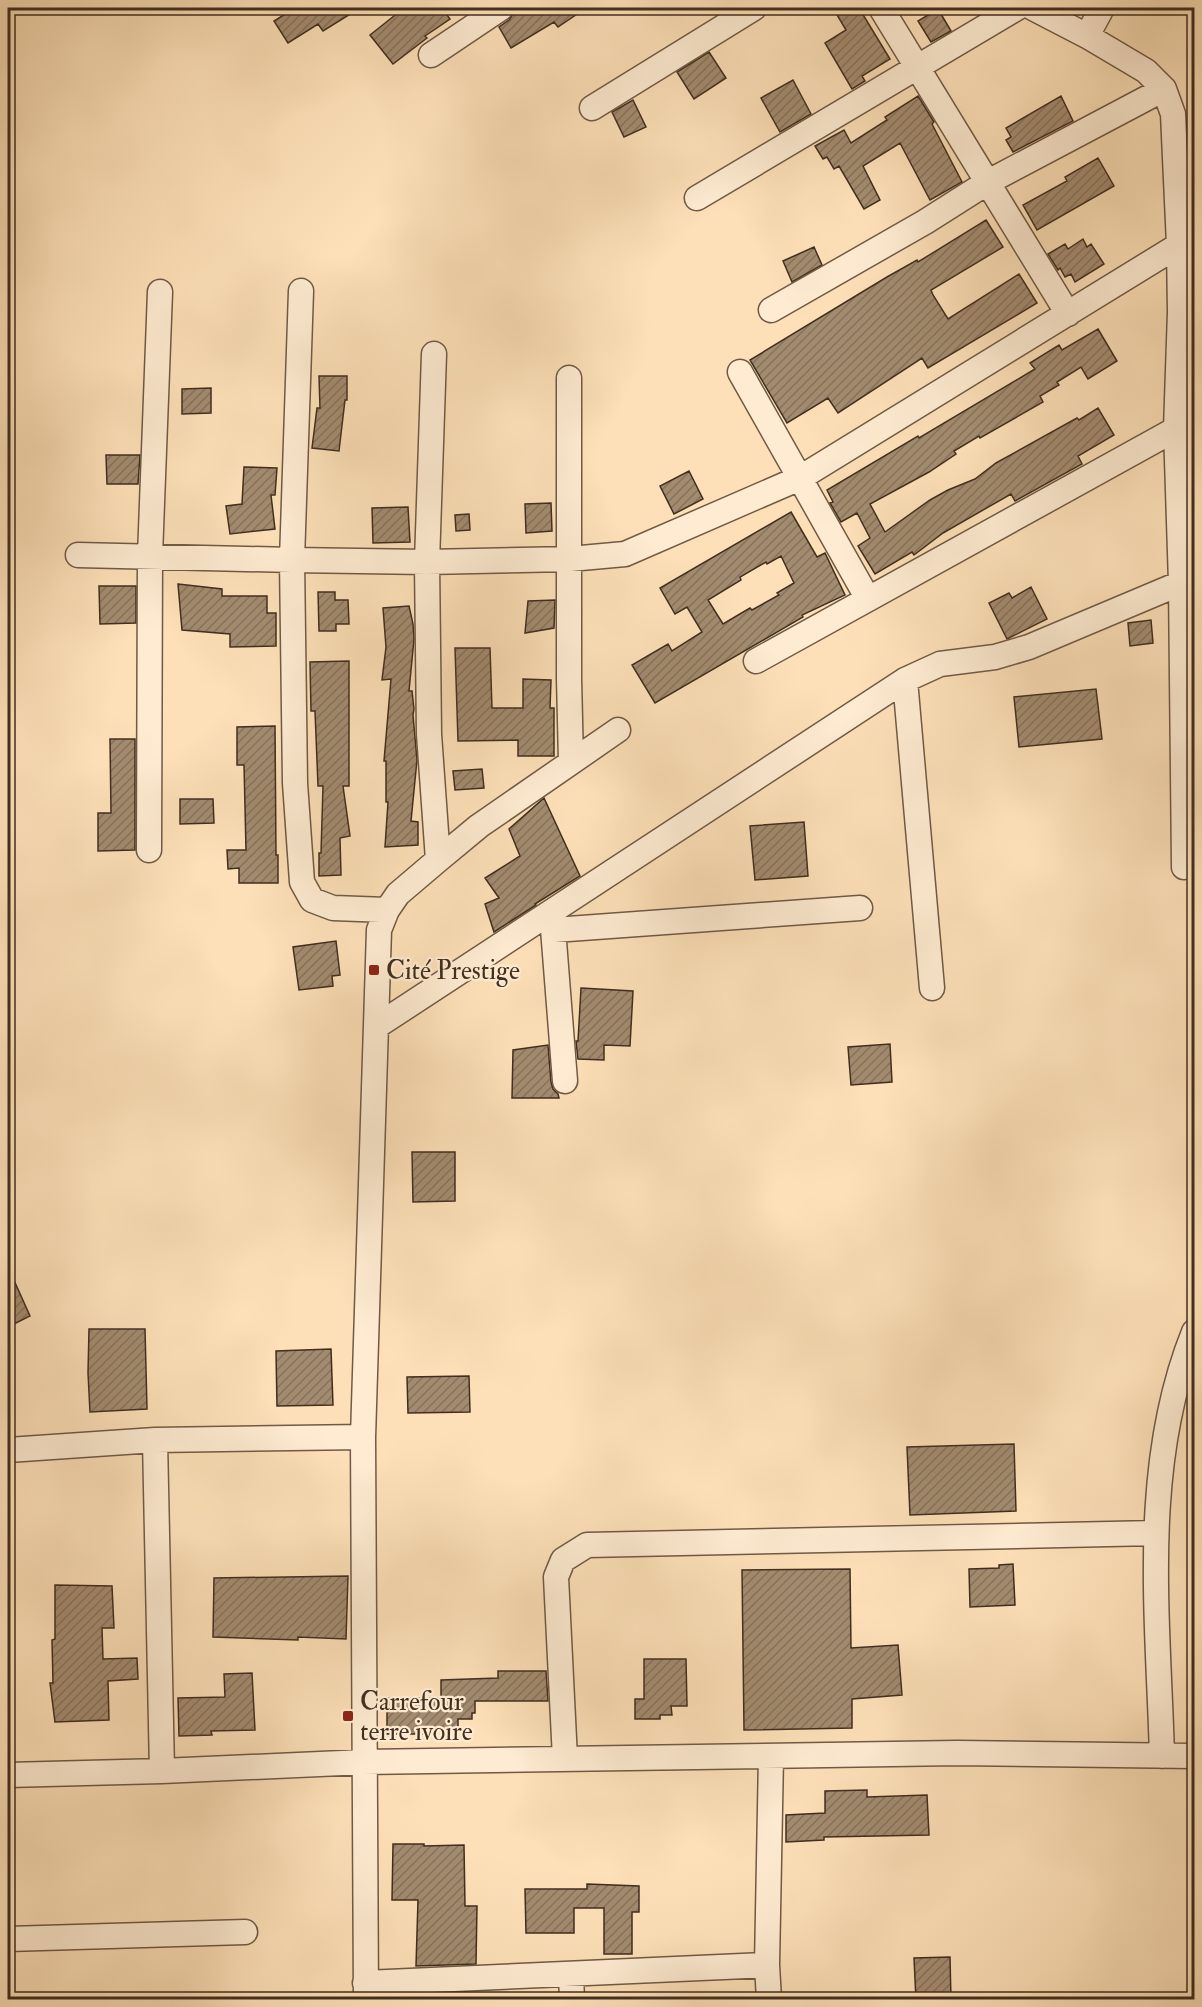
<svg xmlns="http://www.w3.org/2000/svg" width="1202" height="2007" viewBox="0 0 1202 2007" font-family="'IM FELL Double Pica',serif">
<defs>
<pattern id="building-hatch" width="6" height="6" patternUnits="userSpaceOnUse" patternTransform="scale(1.5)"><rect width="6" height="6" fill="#a38b6f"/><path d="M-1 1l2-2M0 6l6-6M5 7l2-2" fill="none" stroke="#86725b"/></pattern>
</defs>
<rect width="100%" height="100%" fill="#fde0b8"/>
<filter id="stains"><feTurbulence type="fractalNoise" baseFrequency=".00333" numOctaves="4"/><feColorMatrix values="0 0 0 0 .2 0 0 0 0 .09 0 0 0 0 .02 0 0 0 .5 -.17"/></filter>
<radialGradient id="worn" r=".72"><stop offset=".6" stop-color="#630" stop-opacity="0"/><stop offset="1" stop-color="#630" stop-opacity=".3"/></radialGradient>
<path fill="url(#building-hatch)" stroke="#412e1f" stroke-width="1.5" fill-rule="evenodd" d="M 295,8 L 360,8 L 323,31 L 318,24 L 288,43 L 274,21 Z
M 404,8 L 407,13 L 416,8 L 442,8 L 450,19 L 425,36 L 427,38 L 393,64 L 370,35 Z
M 520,8 L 586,8 L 558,27 L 554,22 L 511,48 L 499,27 L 509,20 L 515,11 Z
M 833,8 L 859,8 L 890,59 L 862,76 L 865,81 L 852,89 L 825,43 L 846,30 Z
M 938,9 L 951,31 L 931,42 L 918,21 Z
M 709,52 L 726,78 L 694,99 L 677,72 Z
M 793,80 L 811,114 L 780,132 L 761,98 Z
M 918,96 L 934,122 L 932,124 L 962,182 L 930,200 L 900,143 L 863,166 L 880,200 L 864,209 L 839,166 L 834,169 L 827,157 L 823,159 L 815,146 L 844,130 L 851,143 L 887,120 L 885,117 Z
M 1061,96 L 1073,121 L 1013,152 L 1006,140 L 1011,137 L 1006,128 Z
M 633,100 L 646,127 L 624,137 L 612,112 Z
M 1098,158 L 1114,186 L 1037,230 L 1023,205 L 1067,181 L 1065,177 Z
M 986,220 L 1003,247 L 931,290 L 933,295 L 948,319 L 1019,274 L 1037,303 L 928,368 L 922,358 L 838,413 L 828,398 L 787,423 L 750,360 L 887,277 L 917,260 L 918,262 Z
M 1083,239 L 1087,247 L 1091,244 L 1104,264 L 1075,282 L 1071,274 L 1065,277 L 1060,268 L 1058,270 L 1048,254 L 1065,244 L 1068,249 Z
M 814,247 L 822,265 L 792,282 L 783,261 Z
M 1098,329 L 1117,361 L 1088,379 L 1081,367 L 1057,382 L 1059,385 L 1040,396 L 1043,402 L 980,438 L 979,436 L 954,451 L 956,454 L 929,472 L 870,504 L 885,532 L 930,500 L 948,490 L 975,479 L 996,463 L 1077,418 L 1079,420 L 1098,408 L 1114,435 L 1078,456 L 1082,464 L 1015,501 L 1011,494 L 943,533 L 914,555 L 912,552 L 875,574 L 858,546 L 870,538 L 857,513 L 841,522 L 830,503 L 833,502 L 827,490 L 918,436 L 919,438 L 1035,369 L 1030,363 L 1059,345 L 1062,350 Z
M 319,376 L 347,376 L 347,400 L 345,400 L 339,451 L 312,448 L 317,408 L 320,408 Z
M 211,388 L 211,413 L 182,414 L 182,389 Z
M 106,455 L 140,455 L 138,484 L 107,484 Z
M 244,467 L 277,468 L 275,495 L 271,495 L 275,529 L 230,534 L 226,506 L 242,504 Z
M 689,471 L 703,499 L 674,514 L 660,486 Z
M 551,503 L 552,531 L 526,533 L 525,504 Z
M 408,507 L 410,542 L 373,543 L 372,508 Z
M 791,512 L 817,557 L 825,553 L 845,595 L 802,615 L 803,617 L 655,703 L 632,665 L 668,644 L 672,651 L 702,632 L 687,607 L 675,614 L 660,588 ZM 781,556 L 794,583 L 777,593 L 779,595 L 752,610 L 750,608 L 723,624 L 708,600 L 741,580 L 740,577 L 766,562 L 767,564 Z
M 469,514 L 470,530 L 456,531 L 455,515 Z
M 178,584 L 222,589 L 222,596 L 267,596 L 267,613 L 276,613 L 276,646 L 230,647 L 230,634 L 182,630 Z
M 99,586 L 136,586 L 136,623 L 100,624 Z
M 1031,587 L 1047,619 L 1007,639 L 989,603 L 1009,593 L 1012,598 Z
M 318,592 L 335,592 L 335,600 L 348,600 L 349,624 L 336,624 L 336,631 L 319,631 Z
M 555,600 L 554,628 L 525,633 L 528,601 Z
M 409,606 L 413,624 L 414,639 L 409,691 L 412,691 L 414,709 L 413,715 L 417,760 L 411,821 L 418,822 L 418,845 L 385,847 L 388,802 L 386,802 L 386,761 L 384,761 L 391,679 L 382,680 L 386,647 L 383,608 Z
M 1151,620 L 1153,643 L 1130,646 L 1128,623 Z
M 455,648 L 490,648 L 492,708 L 523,708 L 523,679 L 551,680 L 550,708 L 554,708 L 554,756 L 518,756 L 518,740 L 458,741 Z
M 349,661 L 349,786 L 343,786 L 350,836 L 340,838 L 341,875 L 319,876 L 319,853 L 321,853 L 323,786 L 318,786 L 315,711 L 311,711 L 310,662 Z
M 1096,689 L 1102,739 L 1019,747 L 1014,697 Z
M 275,726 L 276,855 L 278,855 L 278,883 L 239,883 L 239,868 L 228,869 L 227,850 L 246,850 L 244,765 L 237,765 L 237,727 Z
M 110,739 L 135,739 L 135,850 L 98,851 L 98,813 L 111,813 Z
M 482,769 L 484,788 L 455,790 L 453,771 Z
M 544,798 L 580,876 L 535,904 L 536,905 L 494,932 L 485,904 L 499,898 L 485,878 L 520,856 L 509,829 Z
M 180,799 L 213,799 L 214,823 L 180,824 Z
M 804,822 L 808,876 L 755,880 L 750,826 Z
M 336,941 L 340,975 L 332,976 L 333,986 L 299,990 L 293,947 Z
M 581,988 L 633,991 L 630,1046 L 604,1045 L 604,1060 L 578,1059 L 576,1041 L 578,1041 Z
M 890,1044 L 892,1082 L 851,1085 L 848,1047 Z
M 548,1045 L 551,1082 L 553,1089 L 558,1094 L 559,1098 L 512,1098 L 513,1050 Z
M 412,1152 L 455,1152 L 455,1201 L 413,1202 Z
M 8,1267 L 30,1316 L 8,1327 Z
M 89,1329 L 145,1329 L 147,1409 L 90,1412 L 88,1373 Z
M 331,1349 L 333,1405 L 277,1406 L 276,1351 Z
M 469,1376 L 470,1412 L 408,1413 L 407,1377 Z
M 1014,1444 L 1016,1511 L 910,1515 L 907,1447 Z
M 1013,1564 L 1015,1605 L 970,1607 L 969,1569 L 999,1568 L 999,1565 Z
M 850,1569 L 851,1648 L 898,1645 L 902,1695 L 852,1699 L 852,1728 L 744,1730 L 742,1570 Z
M 348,1576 L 346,1639 L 298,1637 L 298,1640 L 213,1637 L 214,1578 Z
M 55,1585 L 112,1586 L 114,1628 L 102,1628 L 103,1659 L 137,1658 L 138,1679 L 108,1681 L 109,1720 L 55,1722 L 50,1683 L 53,1683 L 52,1640 L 55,1639 Z
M 644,1659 L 686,1659 L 687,1706 L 671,1706 L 672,1715 L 660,1715 L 660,1719 L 635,1719 L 635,1699 L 644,1699 Z
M 498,1671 L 546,1671 L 548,1701 L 475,1701 L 475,1713 L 472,1713 L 472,1719 L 458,1719 L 458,1729 L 437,1730 L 437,1734 L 387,1734 L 387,1698 L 441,1698 L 441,1680 L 498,1678 Z
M 252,1673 L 255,1730 L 211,1731 L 212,1735 L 179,1736 L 178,1698 L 225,1697 L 224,1674 Z
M 867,1790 L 867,1797 L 927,1795 L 929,1835 L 824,1837 L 824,1840 L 786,1842 L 786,1815 L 825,1813 L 825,1791 Z
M 393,1844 L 424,1844 L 424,1846 L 464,1845 L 465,1906 L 477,1906 L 476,1964 L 416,1966 L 418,1900 L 392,1900 Z
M 587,1884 L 639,1886 L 639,1912 L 632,1912 L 632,1954 L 604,1954 L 604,1908 L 574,1908 L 574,1933 L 526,1933 L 525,1889 L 587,1889 Z
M 950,1957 L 951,2000 L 916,2000 L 914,1958 Z"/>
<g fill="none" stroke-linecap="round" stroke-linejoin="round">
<defs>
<path id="minor" d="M 881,8 L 1068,314
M 1087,36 L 1102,8
M 431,55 L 501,8
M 592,108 L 754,8
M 697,198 L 1017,8
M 301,291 L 292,560 L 295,783 L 302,882 L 312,900 L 333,908 L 387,910
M 771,310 L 925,222 L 988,182 L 1164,89
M 434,354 L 427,562 L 429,734 L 438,860
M 740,372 L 868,599
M 569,378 L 569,678 L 571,762
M 78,555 L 292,560 L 427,562 L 570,559 L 625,554 L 800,478 L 1179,245
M 756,661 L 1176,429
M 905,680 L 932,988
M 149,850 L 150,556 L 160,292
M 1184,867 L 1181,583 L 1194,583
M 552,916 L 565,1081
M 554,930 L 860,908
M 377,1026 L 905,680 L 940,664 L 995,657 L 1029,647 L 1181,583 L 1176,429 L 1180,312 L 1179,245 L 1173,114 L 1164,89 L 1146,71 L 1087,36 L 1033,8
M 155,1440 L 162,1771
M 8,1450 L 155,1440 L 363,1437
M 1162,1756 C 1158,1615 1140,1466 1194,1332
M 565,1759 L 556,1577 L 563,1560 L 587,1545 L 1156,1533
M 8,1775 L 162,1771 L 364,1762 L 957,1753 L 1194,1756
M 8,1939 L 245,1932
M 571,1975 L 572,2000
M 365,1983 L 767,1965
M 366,2000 L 363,1437 L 379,930 L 387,910 L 398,894 L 438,860 L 479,826 L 618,730
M 769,2000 L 767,1965 L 771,1756"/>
</defs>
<use href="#minor" stroke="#705a45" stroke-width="27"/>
<use href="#minor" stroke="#feebd1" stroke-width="24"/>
</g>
<g fill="#8f2418" stroke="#feebd1" stroke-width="2">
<rect x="368" y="964" width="12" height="12" rx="3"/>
<rect x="342" y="1710" width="12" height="12" rx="3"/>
</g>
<g text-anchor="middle" stroke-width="4.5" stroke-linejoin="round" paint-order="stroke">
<g font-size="26" fill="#412e1f" stroke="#feebd1" text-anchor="start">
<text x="386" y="979">Cité Prestige</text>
<text x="360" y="1710">Carrefour<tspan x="360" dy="30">terre ivoire</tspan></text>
</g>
</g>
<rect width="1202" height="2007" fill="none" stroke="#fde0b8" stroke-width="30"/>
<rect x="9" y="9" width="1184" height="1989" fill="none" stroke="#412e1f" stroke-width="3"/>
<rect x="15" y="15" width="1172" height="1977" fill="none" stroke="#412e1f" stroke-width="1.5"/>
<rect width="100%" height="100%" filter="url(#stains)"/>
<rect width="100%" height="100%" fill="url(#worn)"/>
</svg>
